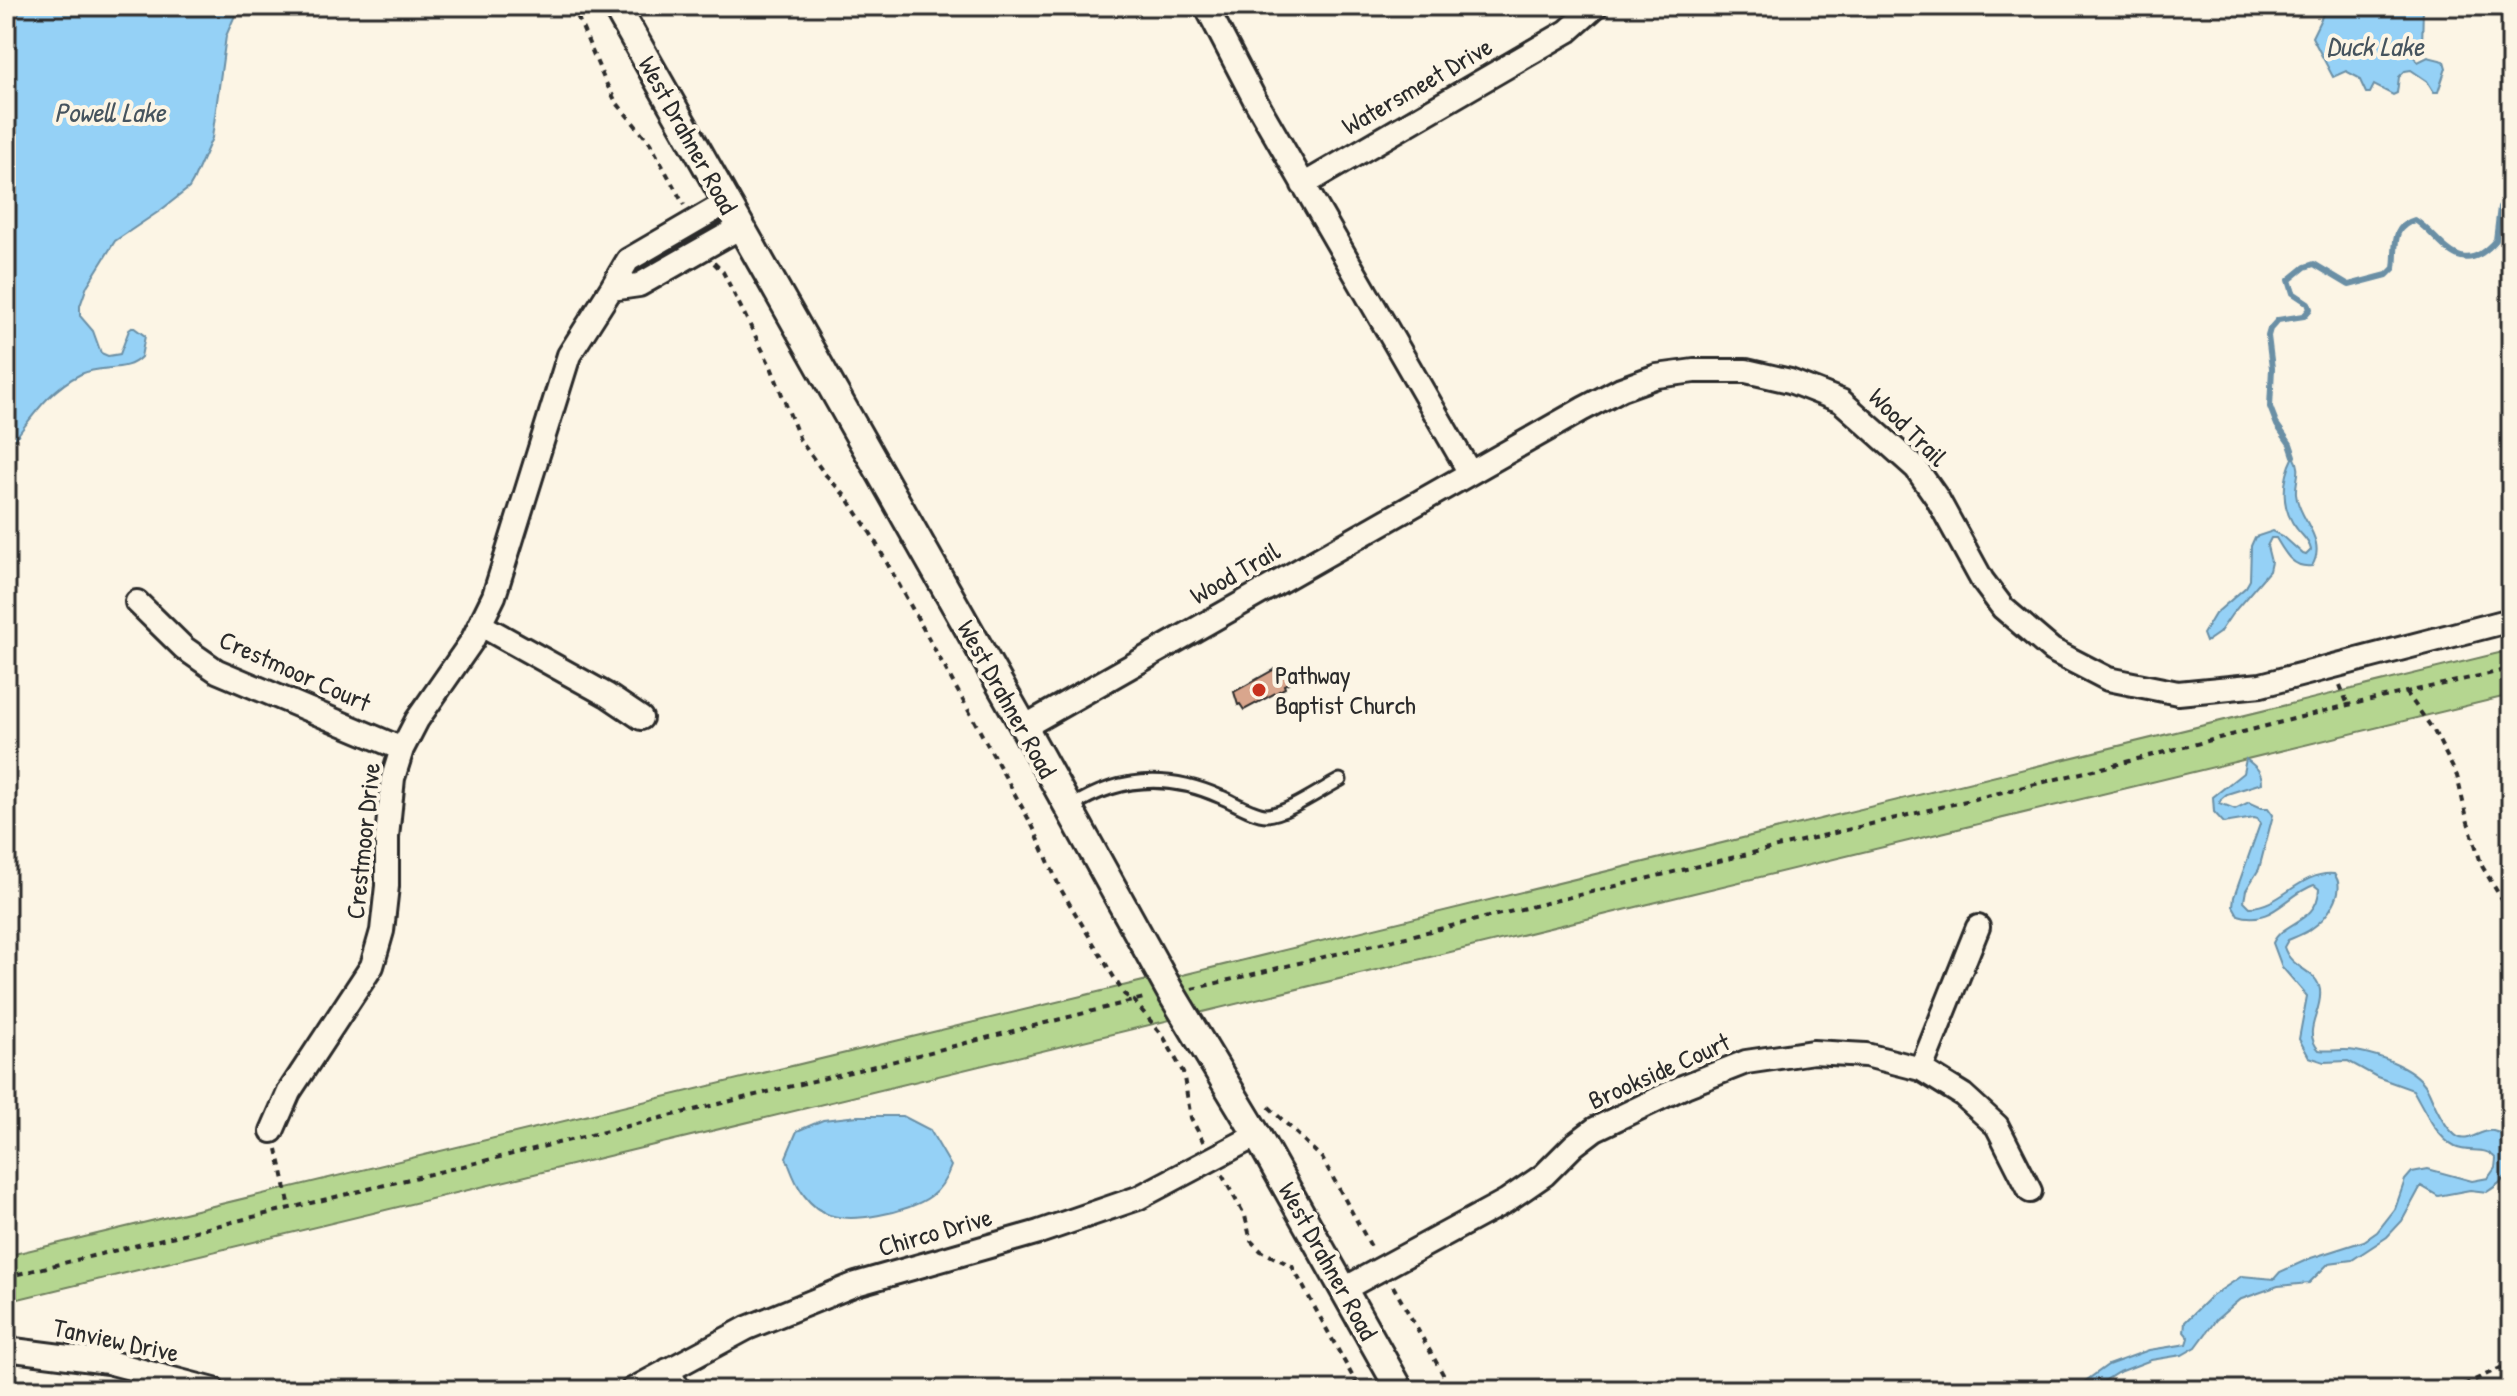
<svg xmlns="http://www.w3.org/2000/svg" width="2517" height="1396" viewBox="0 0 2517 1396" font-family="'Patrick Hand',sans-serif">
<rect width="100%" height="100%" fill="#fcf5e5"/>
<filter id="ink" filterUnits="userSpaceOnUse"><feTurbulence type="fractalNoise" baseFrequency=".0125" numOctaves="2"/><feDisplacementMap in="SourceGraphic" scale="16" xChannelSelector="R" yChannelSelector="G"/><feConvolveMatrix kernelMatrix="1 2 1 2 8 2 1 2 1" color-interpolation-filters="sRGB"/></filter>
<g filter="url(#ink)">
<path fill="#b5d690" stroke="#70805e" stroke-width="2" d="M 2511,650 L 2511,695 L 6,1302 L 6,1256 L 1160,977 L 1162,980 Z"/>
<path fill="#95d1f6" stroke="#6b8fa5" stroke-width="2" d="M 6,6 L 239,6 L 226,36 L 212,138 L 193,181 L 189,188 L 161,210 L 115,241 L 87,286 L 80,306 L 80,316 L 93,331 L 101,353 L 108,356 L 120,354 L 129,330 L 133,327 L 145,336 L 141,357 C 126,373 102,364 81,374 C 46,391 30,421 6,450 Z
M 2327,6 L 2339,6 L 2337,11 L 2340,12 L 2349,8 L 2361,13 L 2368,6 L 2423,6 L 2422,49 L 2414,44 L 2410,52 L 2418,62 L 2428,57 L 2444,61 L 2446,68 L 2438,92 L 2434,92 L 2427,81 L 2411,70 L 2405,71 L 2399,77 L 2397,93 L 2393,95 L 2374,85 L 2370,93 L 2366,93 L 2359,78 L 2346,71 L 2333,77 L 2312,37 Z
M 2294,456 C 2303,471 2295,478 2296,494 C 2298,519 2328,539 2312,566 C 2293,569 2285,553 2276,538 L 2271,538 L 2267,546 L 2271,562 L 2269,571 L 2232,614 L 2219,633 L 2206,642 L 2203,634 L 2215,614 L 2246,587 L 2250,580 L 2251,546 L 2255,537 L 2273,531 L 2283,536 L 2303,554 L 2306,555 L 2311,550 C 2309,540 2303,537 2297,529 C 2280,508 2282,480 2294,456 Z
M 2246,759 C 2255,766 2262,771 2262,783 L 2227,794 L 2221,799 L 2220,803 L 2235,809 L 2249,802 L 2262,808 L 2268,808 L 2273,815 L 2259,869 L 2246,890 L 2244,901 L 2250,907 C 2281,907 2300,871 2334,874 C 2348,891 2326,919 2311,929 C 2304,934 2295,937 2288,940 L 2284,947 C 2291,970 2317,969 2320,990 C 2323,1012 2301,1031 2319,1050 C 2332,1052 2344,1048 2356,1051 C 2379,1055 2419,1068 2429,1092 C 2434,1104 2446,1130 2458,1137 C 2469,1143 2481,1129 2493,1131 C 2511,1134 2516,1155 2509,1171 C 2505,1180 2496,1186 2487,1192 L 2470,1190 L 2438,1196 L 2421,1186 L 2402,1221 L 2387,1237 L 2352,1260 L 2329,1263 L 2309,1283 L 2278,1286 L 2239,1300 L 2216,1320 L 2196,1347 L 2182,1355 L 2151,1360 L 2117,1373 L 2090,1390 L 2073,1390 L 2108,1365 L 2149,1350 L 2187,1344 L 2189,1338 L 2184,1332 L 2185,1322 L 2209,1298 L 2242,1276 L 2274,1279 L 2280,1272 L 2311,1258 L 2364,1241 L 2377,1232 L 2395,1209 L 2405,1180 L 2412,1172 L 2428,1169 L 2472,1181 L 2488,1178 L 2495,1168 L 2496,1159 C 2485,1145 2470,1154 2455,1147 C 2436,1137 2423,1107 2413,1090 L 2377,1077 L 2348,1061 L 2324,1062 L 2309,1057 L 2299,1039 L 2307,996 L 2282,967 L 2273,943 C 2282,921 2318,923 2319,889 L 2314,885 C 2286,895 2271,926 2238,915 L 2233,906 L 2234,897 L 2260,824 L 2258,819 L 2254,818 L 2224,823 L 2214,812 L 2213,797 L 2243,773 Z
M 858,1116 L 903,1116 L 930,1130 L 951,1166 C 947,1177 941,1189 931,1196 C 910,1212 847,1226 823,1212 C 802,1201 793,1177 786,1157 L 797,1131 L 823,1120 Z"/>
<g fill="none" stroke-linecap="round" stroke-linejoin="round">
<path stroke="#6b8fa5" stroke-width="6" d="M 2294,456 L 2290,444 L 2277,425 L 2270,407 L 2272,368 L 2268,336 L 2270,329 L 2278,320 L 2304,316 L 2310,309 L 2308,303 L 2293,293 L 2289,280 L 2305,267 L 2314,264 L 2349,285 L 2387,275 L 2394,268 C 2397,247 2390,227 2415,220 C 2442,237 2459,283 2496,240 L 2500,207 L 2511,199"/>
</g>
<path fill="#d9a68d" stroke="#2b2b2b" stroke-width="2" d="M 1285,667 L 1292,681 L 1284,685 L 1285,688 L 1244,710 L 1240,704 L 1238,705 L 1234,692 L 1275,669 L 1276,672 Z"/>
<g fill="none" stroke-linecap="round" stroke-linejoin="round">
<defs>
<path id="service" d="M 1069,808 C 1118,776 1168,773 1221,797 C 1234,802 1253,815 1267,815 C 1287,814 1322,789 1340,780"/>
<path id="minor" d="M 1206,6 L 1255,100 L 1470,473
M 1303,185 L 1568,31 L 1596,6
M 726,203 L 628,260 L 611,289 L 639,285 L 739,228
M 137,602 L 184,648 L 217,671 L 402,749
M 481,625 L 607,695 L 641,718
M 1024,727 L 1583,409 L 1621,389 L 1657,376 L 1694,371 L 1746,371 L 1790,381 L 1841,401 L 1916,468 L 1937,498 L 1982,580 L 2003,608 L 2052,650 L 2108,679 L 2178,693 L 2261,685 L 2511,620
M 1921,1069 L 1978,927
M 272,1131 L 289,1092 L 372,966 L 382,931 L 387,886 L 387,837 L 393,778 L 402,749 L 417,720 L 472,641 L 494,596 L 569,355 L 611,289
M 1344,1289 L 1506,1201 L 1544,1175 L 1574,1145 L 1595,1129 L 1685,1086 L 1746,1062 L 1813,1052 L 1866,1055 L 1921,1069 L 1963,1095 L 1997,1126 L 2030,1191
M 6,1349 L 108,1362 L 214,1390
M 668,1370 L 679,1390
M 632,1390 L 747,1328 L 856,1284 L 1039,1232 L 1138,1198 L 1257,1135"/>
<path id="tertiary" d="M 616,6 L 1024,727 L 1170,991 L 1257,1135 L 1400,1390"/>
</defs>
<use href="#service" stroke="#2b2b2b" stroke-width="17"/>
<use href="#minor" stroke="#2b2b2b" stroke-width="28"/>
<use href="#tertiary" stroke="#2b2b2b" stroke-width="32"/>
<path stroke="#2b2b2b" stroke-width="4" stroke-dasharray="6 6" stroke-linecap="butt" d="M 573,6 L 604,79 L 616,102 L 650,143 L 684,205
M 714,263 L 723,272 L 771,367 L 800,440 L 824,473 L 848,499 L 871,534 L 1033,827 L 1060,888 L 1124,994 L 1134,1001 L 1163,1036 L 1183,1072 L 1191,1118 L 1204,1143
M 2340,685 L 2348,705
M 2406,692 L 2434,731 L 2457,776 L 2467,819 L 2482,866 L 2511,915
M 1192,989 L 2114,765 L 2348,705 L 2511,669
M 1269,1107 L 1322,1158 L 1373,1250
M 277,1149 L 290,1207
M 1222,1175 L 1245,1216 L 1251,1241 L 1261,1251 L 1292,1266 L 1360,1390
M 6,1277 L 875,1066 L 1148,997
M 1393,1286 L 1452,1390
M 2453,1390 L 2511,1363"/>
<use href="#service" stroke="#fcf5e5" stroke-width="11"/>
<use href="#minor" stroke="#fcf5e5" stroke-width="22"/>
<use href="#tertiary" stroke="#fcf5e5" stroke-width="26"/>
</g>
</g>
<circle fill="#c8321e" stroke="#fcf5e5" stroke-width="3" cx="1259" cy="690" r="8"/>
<g text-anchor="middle" stroke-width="8" stroke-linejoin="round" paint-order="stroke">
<g font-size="26" fill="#2b2b2b" stroke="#fcf5e5">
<text transform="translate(1417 86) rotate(-30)" y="9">Watersmeet Drive</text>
<text transform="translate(688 135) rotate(61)" y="9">West Drahner Road</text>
<text transform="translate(1908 427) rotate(45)" y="9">Wood Trail</text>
<text transform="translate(1235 573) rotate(-30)" y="9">Wood Trail</text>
<text transform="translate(295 671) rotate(24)" y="9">Crestmoor Court</text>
<text transform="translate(1007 699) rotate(61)" y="9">West Drahner Road</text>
<text transform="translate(363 841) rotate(-84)" y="9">Crestmoor Drive</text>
<text transform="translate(1659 1071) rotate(-24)" y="9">Brookside Court</text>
<text transform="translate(935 1232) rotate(-16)" y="9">Chirco Drive</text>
<text transform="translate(1328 1261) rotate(61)" y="9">West Drahner Road</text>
<text transform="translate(116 1340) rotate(12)" y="9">Tanview Drive</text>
</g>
<g font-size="26" fill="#2b2b2b" stroke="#fcf5e5" text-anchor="start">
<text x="1275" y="684">Pathway<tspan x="1275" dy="30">Baptist Church</tspan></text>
</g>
<g font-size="28" font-style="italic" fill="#46545e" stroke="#fcf5e5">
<text x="2375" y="56">Duck Lake</text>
<text x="110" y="122">Powell Lake</text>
</g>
</g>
<rect width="2517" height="1396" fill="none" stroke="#fcf5e5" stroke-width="32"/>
<rect x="16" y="16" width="2485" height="1364" fill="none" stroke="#2b2b2b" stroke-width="3" filter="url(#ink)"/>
</svg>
